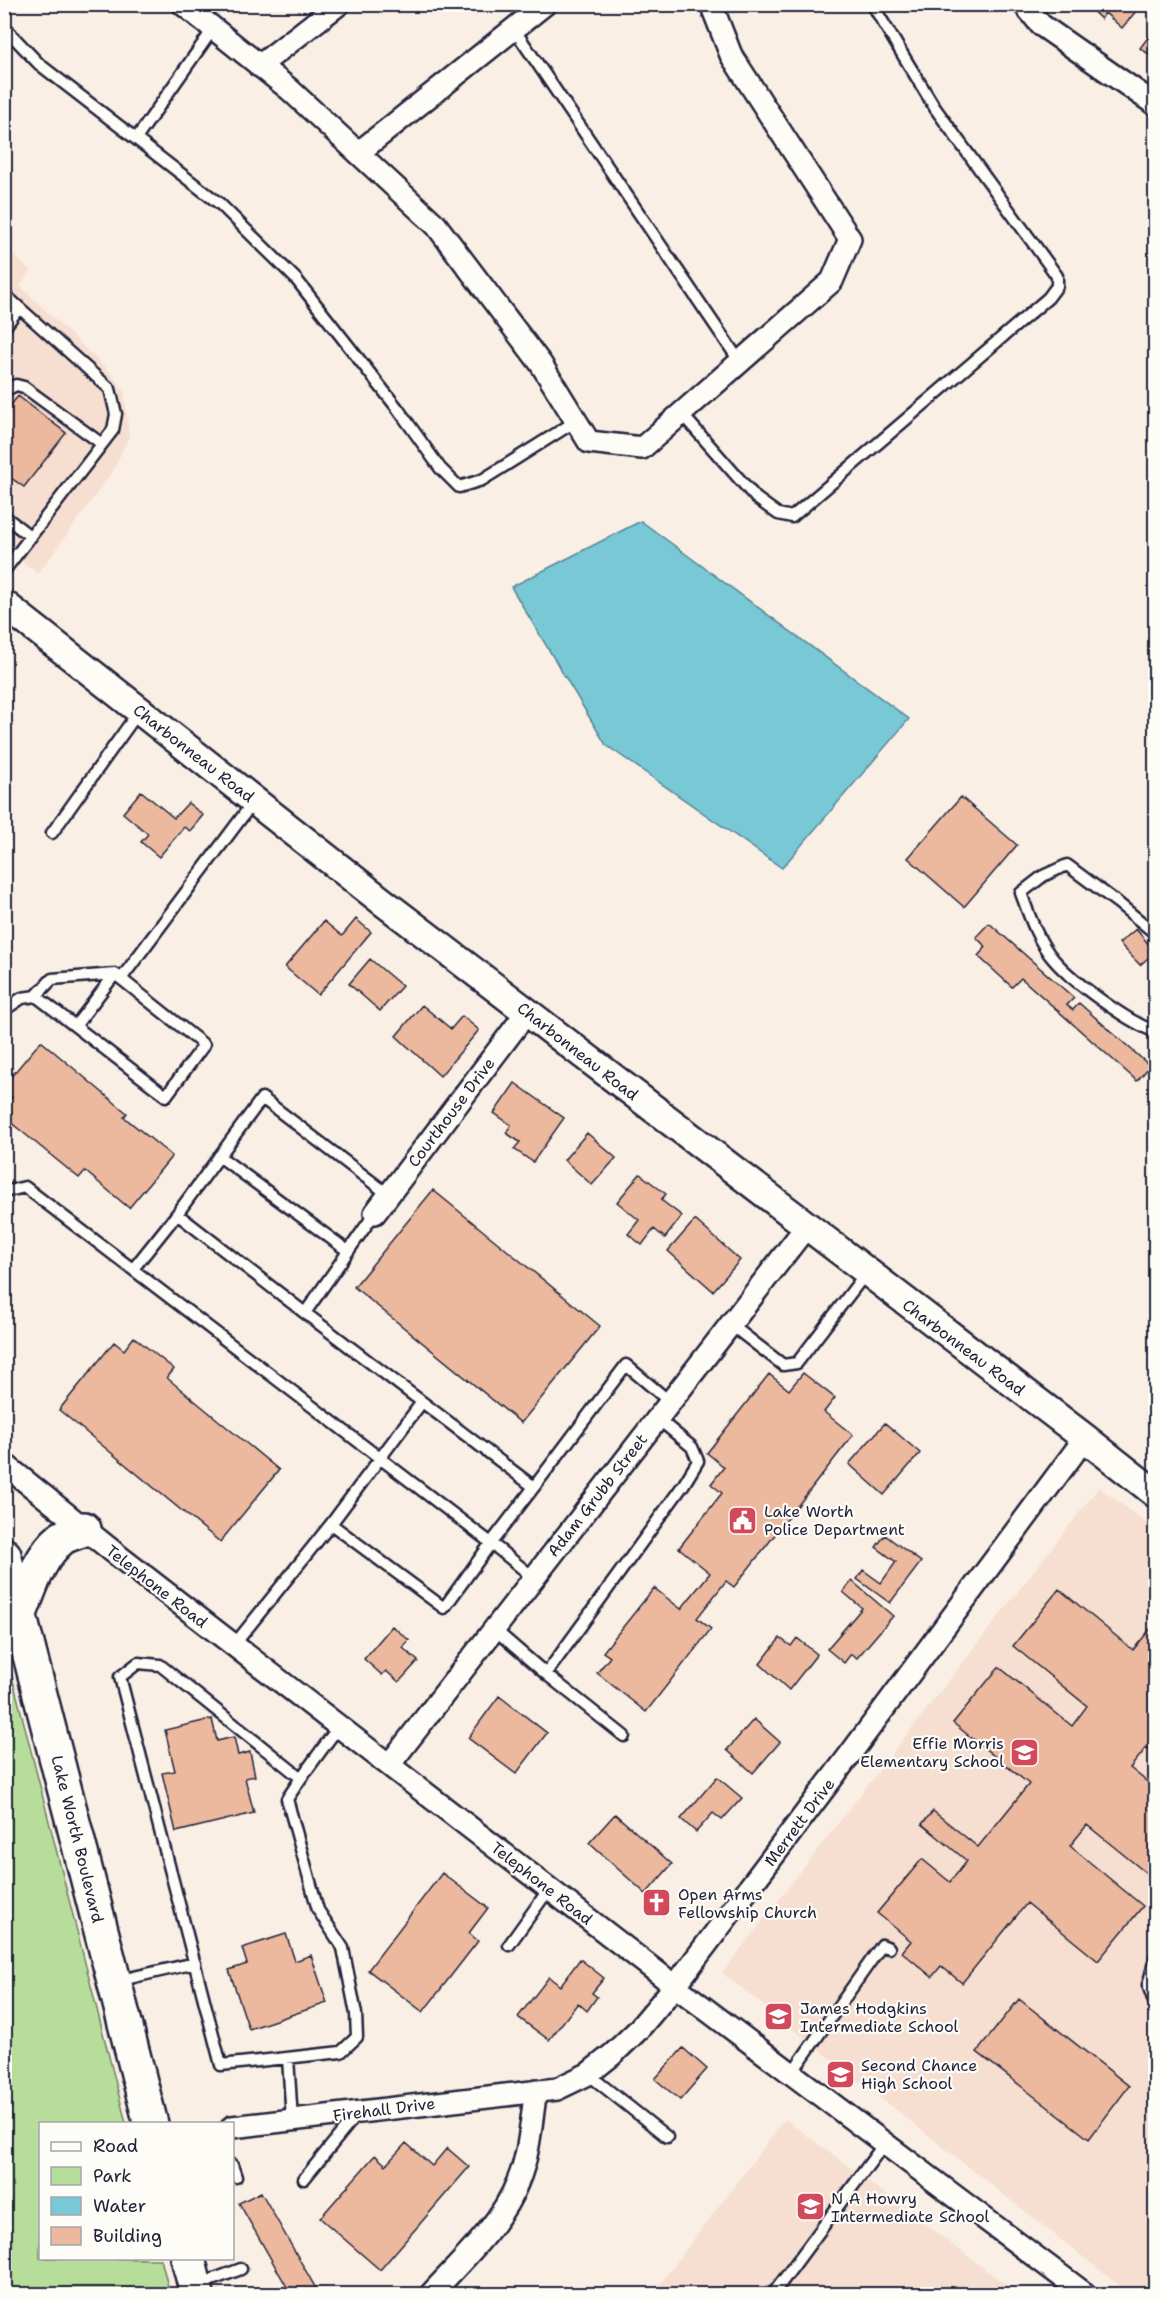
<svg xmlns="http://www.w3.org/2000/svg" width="1160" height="2299" viewBox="0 0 1160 2299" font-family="'Shantell Sans',sans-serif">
<rect width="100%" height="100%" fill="#faefe5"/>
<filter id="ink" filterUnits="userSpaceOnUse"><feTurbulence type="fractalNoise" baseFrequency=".0167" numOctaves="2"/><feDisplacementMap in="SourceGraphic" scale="12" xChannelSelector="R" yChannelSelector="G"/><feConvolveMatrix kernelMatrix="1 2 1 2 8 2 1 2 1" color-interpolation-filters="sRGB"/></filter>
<g filter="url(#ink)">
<path fill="#f6dfd0" d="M 4,246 L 31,271 L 20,286 L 111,373 L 124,391 L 129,436 L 113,471 L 38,574 L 5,549 Z
M 1099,1487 L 1155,1530 L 1155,2294 L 1130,2294 L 722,1973 Z
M 785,2119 L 1018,2294 L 652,2294 Z"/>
<path fill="#b6dd99" stroke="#6c806a" stroke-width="1.5" d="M 5,1649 L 126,2123 L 40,2124 L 40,2258 L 161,2259 L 170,2294 L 5,2294 Z"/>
<path fill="#79c8d5" stroke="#568697" stroke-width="1.5" d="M 641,521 L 909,719 L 782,868 L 606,745 L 511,587 Z"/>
<path fill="#ecb99f" stroke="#22223b" stroke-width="1.5" d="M 1085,4 L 1142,4 L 1122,28 L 1105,13 L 1101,19 Z
M 1156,27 L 1156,59 L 1140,48 Z
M 18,396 L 66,433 L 24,487 L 4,473 L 4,414 Z
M 141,791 L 174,818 L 188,803 L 203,815 L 190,831 L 184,827 L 159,857 L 141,842 L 148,834 L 123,813 Z
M 961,797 L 1017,845 L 964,907 L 908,858 Z
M 356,919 L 371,932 L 318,995 L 285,967 L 324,921 L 342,936 Z
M 989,923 L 1074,998 L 1067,1005 L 1073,1010 L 1079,1003 L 1150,1066 L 1137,1081 L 1021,978 L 1012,987 L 978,956 L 986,947 L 976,937 Z
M 1136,929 L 1155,952 L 1140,965 L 1119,943 Z
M 370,959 L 402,986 L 380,1011 L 349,984 Z
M 422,1005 L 451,1029 L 462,1016 L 479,1030 L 440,1076 L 396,1036 Z
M 41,1041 L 127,1113 L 124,1117 L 172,1156 L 129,1208 L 85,1171 L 79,1178 L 4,1117 L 4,1105 L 12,1097 L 4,1091 L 4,1085 Z
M 515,1083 L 564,1118 L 533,1162 L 514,1149 L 520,1142 L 506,1133 L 511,1125 L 494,1113 Z
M 587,1133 L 616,1158 L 592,1185 L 564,1160 Z
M 640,1174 L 666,1194 L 661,1200 L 682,1216 L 665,1238 L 654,1229 L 642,1245 L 628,1234 L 639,1220 L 617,1202 Z
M 433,1190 L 600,1326 L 521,1423 L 354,1287 Z
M 695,1220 L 740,1260 L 713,1291 L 668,1251 Z
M 134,1337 L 174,1369 L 167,1378 L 279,1470 L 220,1542 L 59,1410 L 114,1342 L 124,1350 Z
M 803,1373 L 835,1398 L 824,1412 L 853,1435 L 734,1587 L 726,1581 L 697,1618 L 711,1629 L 646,1712 L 597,1673 L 610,1657 L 603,1652 L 654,1588 L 681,1609 L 710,1573 L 679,1548 L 722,1493 L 711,1484 L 724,1467 L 707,1453 L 769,1374 L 789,1390 Z
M 885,1423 L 920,1453 L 884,1495 L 849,1464 Z
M 885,1535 L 921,1562 L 890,1603 L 857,1579 L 863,1570 L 881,1583 L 896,1562 L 876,1547 Z
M 852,1581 L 893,1616 L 857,1658 L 851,1654 L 844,1663 L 827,1649 L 862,1608 L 843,1592 Z
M 1059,1589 L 1133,1650 L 1156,1622 L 1156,1755 L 1147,1747 L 1130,1768 L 1156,1789 L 1156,1881 L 1087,1825 L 1070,1846 L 1143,1906 L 1098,1961 L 1027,1903 L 962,1983 L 941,1966 L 932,1977 L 902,1952 L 911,1941 L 877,1913 L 922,1859 L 950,1882 L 967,1861 L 922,1824 L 933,1811 L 978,1847 L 1029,1784 L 953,1723 L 999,1667 L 1072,1726 L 1087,1706 L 1013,1646 Z
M 392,1626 L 409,1640 L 403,1648 L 418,1661 L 399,1682 L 386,1671 L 382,1675 L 364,1659 Z
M 780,1638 L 791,1646 L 797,1638 L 817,1654 L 789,1690 L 760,1664 Z
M 499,1696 L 547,1733 L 516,1774 L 468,1738 Z
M 212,1719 L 217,1741 L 234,1737 L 238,1755 L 250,1752 L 255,1776 L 245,1778 L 254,1813 L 176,1832 L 162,1773 L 175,1771 L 165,1730 Z
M 754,1719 L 780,1742 L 753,1773 L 727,1750 Z
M 717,1777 L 742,1798 L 722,1820 L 713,1813 L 696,1832 L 681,1819 Z
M 615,1814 L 672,1864 L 646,1894 L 589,1843 Z
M 442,1873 L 488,1908 L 469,1933 L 478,1941 L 423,2012 L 368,1970 Z
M 286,1934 L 295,1961 L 311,1955 L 327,2003 L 249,2029 L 229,1970 L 247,1964 L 242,1948 Z
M 580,1959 L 604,1978 L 592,1993 L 597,1997 L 587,2011 L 578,2003 L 549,2040 L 518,2017 L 549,1977 L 560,1986 Z
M 1019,1999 L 1129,2086 L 1089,2139 L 977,2052 Z
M 683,2048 L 707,2069 L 680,2100 L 655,2079 Z
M 406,2143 L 432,2166 L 447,2148 L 469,2167 L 380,2270 L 320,2218 L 375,2155 L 386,2165 Z
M 261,2192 L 319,2294 L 291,2294 L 239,2203 Z"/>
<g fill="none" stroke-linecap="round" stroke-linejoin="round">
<defs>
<path id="service" d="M 4,27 L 39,64 L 220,204 L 296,279 L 398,409 L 440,468 L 459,487 L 482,480 L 576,421
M 514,29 L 740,362
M 136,139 L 213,29
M 4,294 L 110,389 L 116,414 L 113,430 L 4,571
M 4,328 L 19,308
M 4,391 L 16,385 L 24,387 L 102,444
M 681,413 L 756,498 L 778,514 L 792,517 L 1048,298 L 1057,286 L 1057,276 L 935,108 L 872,4
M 4,516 L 31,537
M 52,833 L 139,711
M 1156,934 L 1118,903 L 1067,865 L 1043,876 L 1021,893 C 1029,915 1038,942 1054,960 C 1073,982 1128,1022 1156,1032
M 121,979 L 254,801
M 36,996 L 52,979 L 115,974
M 4,1010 L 22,998 L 36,996 L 166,1096 L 204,1045 L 115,974 L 76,1025
M 219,1156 L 348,1251
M 4,1192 L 25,1187 L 491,1543 L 534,1487 L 305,1313 L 375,1213
M 177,1214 L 262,1098 L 389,1195
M 133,1269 L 177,1214 L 305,1313
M 730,1324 L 783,1365 L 797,1363 L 866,1273
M 534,1487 L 626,1365 L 670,1402
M 331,1524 L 422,1402
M 494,1629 L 546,1674 L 684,1484 L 698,1461 L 692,1447 L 657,1418
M 234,1645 L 331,1524 L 444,1608 L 491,1543 L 534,1578
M 546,1674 L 624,1736
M 301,1778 L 287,1799 L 318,1910 L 343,1948 L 356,2014 L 357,2037 L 341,2052 L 221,2065 L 120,1677 L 138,1663 L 160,1665 L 301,1778 L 339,1726
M 509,1945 L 549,1889
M 1156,1956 L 1148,1985 L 1156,2007
M 116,1981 L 195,1963
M 288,2058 L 292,2120
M 588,2074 L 667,2137
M 791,2074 L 882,1945 L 889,1948
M 232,2165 L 236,2177
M 304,2179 L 356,2115
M 198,2285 L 241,2269
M 773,2294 L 884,2144"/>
<path id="minor" d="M 183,4 L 289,89 L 436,225 L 541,364 L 589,442 L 642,448 L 832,281 L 850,239 L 731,55 L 711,4
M 1024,4 L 1041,25 L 1156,105
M 259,66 L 339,4
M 358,153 L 545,4
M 375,1213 L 527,1012
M 4,1464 L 121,1558 L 675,1986 L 1085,2294
M 389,1765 L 806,1227
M 232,2127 L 557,2089 L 588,2074 L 613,2054 L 637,2031 L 675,1986 L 848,1757 L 1085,1438
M 431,2294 C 462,2260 501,2225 518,2181 C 530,2153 531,2120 536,2090"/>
<path id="tertiary" d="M 4,604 L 383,902 L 1085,1438 L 1156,1494"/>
<path id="trunk" d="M 4,1555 L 151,2124
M 20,1614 C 30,1588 39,1556 62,1538 C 68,1534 77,1532 84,1529
M 188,2258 L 197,2294"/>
</defs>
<use href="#service" stroke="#22223b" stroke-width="15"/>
<use href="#minor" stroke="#22223b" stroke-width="26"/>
<use href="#tertiary" stroke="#22223b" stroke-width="32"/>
<use href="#trunk" stroke="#22223b" stroke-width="38"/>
<use href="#service" stroke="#fdfcf7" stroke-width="10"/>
<use href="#minor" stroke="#fdfcf7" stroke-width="21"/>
<use href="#tertiary" stroke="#fdfcf7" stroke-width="27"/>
<use href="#trunk" stroke="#fdfcf7" stroke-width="33"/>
</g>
</g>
<defs>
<symbol id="civic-square" viewBox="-11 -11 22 22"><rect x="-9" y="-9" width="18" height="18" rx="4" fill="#d1495b" stroke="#fdfcf7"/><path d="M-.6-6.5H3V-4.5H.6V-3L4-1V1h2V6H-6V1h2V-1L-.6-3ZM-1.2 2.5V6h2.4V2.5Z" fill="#fff"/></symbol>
<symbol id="school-square" viewBox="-11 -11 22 22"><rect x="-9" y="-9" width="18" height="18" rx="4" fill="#d1495b" stroke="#fdfcf7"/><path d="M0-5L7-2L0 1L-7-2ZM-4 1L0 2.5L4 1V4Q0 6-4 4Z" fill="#fff"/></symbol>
<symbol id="church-square" viewBox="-11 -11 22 22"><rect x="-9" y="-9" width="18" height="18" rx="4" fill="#d1495b" stroke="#fdfcf7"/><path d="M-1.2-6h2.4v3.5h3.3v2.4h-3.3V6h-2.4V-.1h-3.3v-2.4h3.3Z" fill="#fff"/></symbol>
</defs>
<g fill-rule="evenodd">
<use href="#civic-square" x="726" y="1504" width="33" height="33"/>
<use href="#school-square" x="1008" y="1736" width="33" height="33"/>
<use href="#church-square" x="640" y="1886" width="33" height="33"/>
<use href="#school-square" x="762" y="2000" width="33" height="33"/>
<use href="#school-square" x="824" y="2058" width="33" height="33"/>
<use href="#school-square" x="794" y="2190" width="33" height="33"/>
</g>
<g text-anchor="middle" stroke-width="4.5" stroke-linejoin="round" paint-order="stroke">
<g font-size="16" fill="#22223b" stroke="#fdfcf7">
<text transform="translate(194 753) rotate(38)" y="6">Charbonneau Road</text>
<text transform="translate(578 1051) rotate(38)" y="6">Charbonneau Road</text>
<text transform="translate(451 1112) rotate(-53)" y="6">Courthouse Drive</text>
<text transform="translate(964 1347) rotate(37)" y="6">Charbonneau Road</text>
<text transform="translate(597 1495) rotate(-52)" y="6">Adam Grubb Street</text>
<text transform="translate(157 1586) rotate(38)" y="6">Telephone Road</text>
<text transform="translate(799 1822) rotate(-53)" y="6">Merrett Drive</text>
<text transform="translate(78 1839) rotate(76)" y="6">Lake Worth Boulevard</text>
<text transform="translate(542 1883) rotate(38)" y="6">Telephone Road</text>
<text transform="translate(384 2109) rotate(-7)" y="6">Firehall Drive</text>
</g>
<g font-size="16" fill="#22223b" stroke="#fdfcf7" text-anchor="start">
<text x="764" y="1517">Lake Worth<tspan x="764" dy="18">Police Department</tspan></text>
<text x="1004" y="1749" text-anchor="end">Effie Morris<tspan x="1004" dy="18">Elementary School</tspan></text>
<text x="678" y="1900">Open Arms<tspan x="678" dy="18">Fellowship Church</tspan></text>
<text x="800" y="2014">James Hodgkins<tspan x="800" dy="18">Intermediate School</tspan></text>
<text x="861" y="2071">Second Chance<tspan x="861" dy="18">High School</tspan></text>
<text x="831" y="2204">N A Howry<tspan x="831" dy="18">Intermediate School</tspan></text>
</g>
</g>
<rect width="1160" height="2299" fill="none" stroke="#fdfcf7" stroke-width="24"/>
<rect x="12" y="12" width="1136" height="2275" fill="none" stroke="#22223b" stroke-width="2" filter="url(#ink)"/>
<rect x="39" y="2122" width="195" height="138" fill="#fdfcf7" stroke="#a5a5ac" stroke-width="1.5"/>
<rect x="51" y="2142" width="30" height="9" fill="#fdfcf7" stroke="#a5a5ac" stroke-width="1.5"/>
<text x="93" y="2152" font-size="18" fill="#22223b">Road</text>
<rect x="51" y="2167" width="30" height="18" fill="#b6dd99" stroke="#a5a5ac" stroke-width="1.5"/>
<text x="93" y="2182" font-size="18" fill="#22223b">Park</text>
<rect x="51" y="2197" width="30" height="18" fill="#79c8d5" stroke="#a5a5ac" stroke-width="1.5"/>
<text x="93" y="2212" font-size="18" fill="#22223b">Water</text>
<rect x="51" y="2227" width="30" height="18" fill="#ecb99f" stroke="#a5a5ac" stroke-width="1.5"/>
<text x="93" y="2242" font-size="18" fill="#22223b">Building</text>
</svg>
